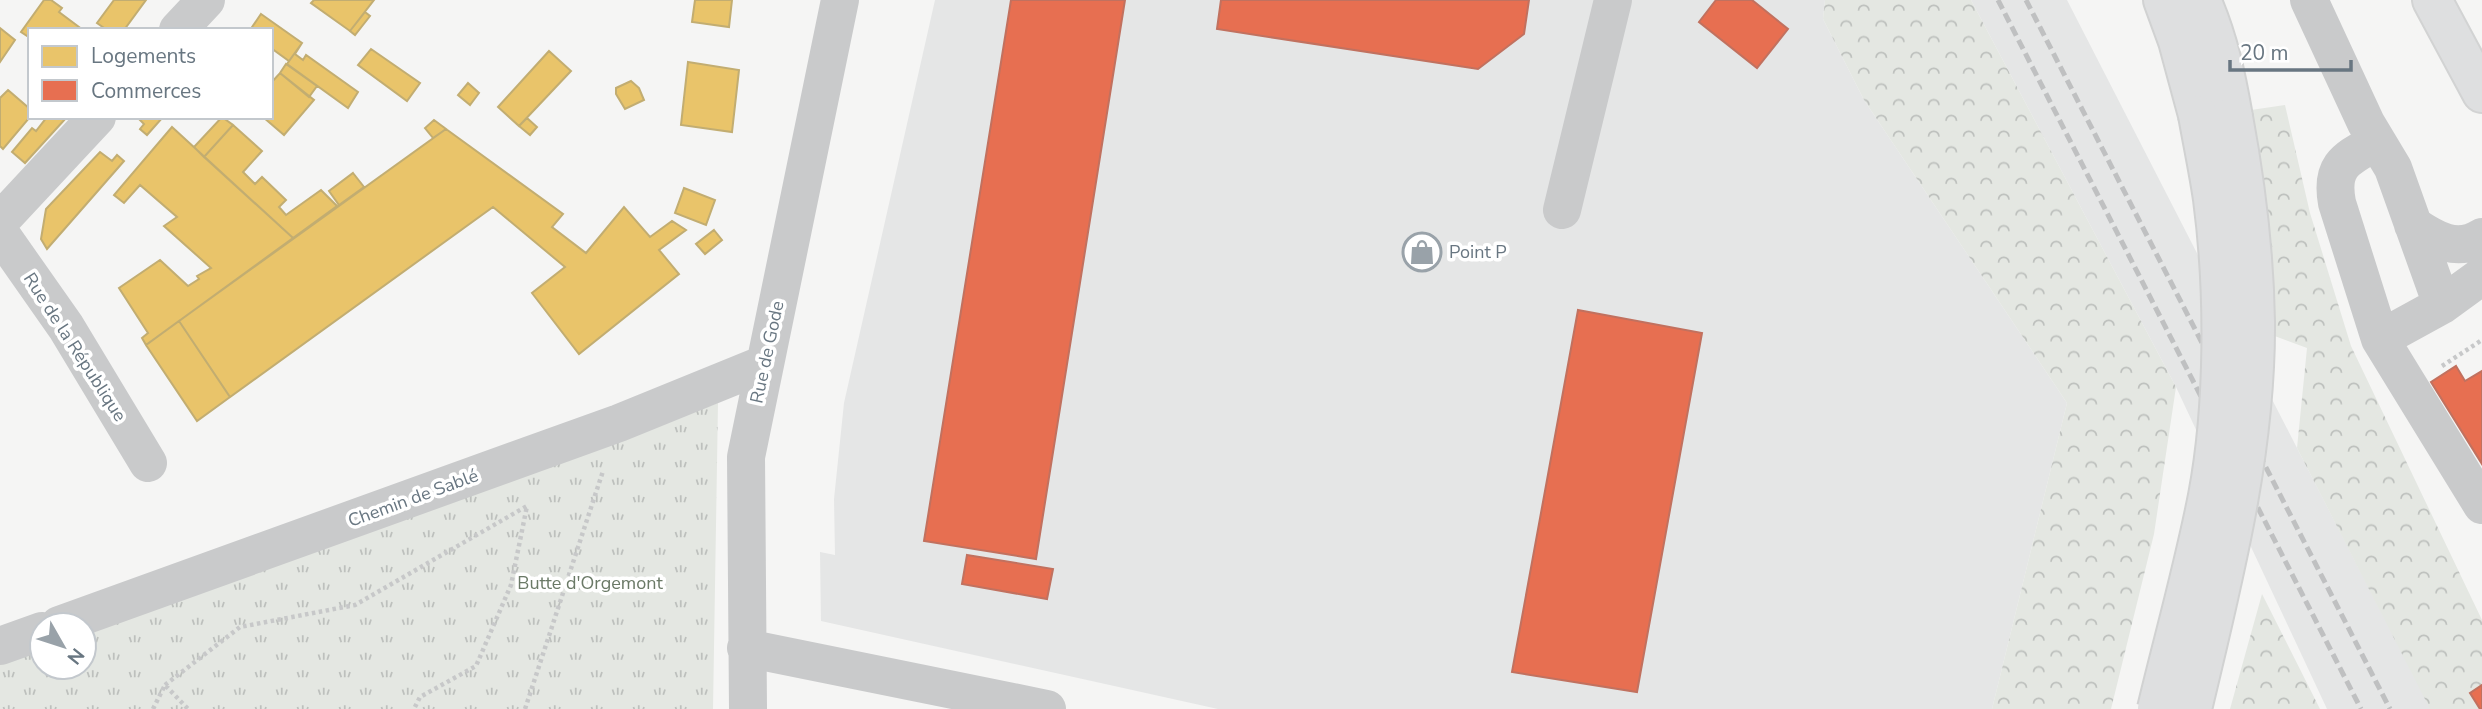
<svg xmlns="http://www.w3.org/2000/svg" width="2482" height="709" viewBox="0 0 2482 709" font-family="'Nunito Sans',sans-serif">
<defs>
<pattern id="forest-crowns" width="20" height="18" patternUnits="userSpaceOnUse" patternTransform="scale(1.75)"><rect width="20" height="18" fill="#e4e7e2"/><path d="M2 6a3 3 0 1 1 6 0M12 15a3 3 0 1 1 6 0" fill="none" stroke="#bdc0bd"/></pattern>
<pattern id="park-tufts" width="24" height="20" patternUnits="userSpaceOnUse" patternTransform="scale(1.75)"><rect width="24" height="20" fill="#e4e7e2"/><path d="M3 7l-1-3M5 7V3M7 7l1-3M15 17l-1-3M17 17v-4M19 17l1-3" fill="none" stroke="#bdc0bd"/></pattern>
</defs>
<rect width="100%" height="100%" fill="#f5f5f4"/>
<path fill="#e5e6e6" d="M 935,0 L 1825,0 L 1823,19 L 1864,100 L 2067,403 L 1992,709 L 1218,709 L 821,621 L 820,552 L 835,555 L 834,499 L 844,403 Z
M 1971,0 L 2067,0 L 2431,709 L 2327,709 L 2176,387 Z"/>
<path fill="url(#forest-crowns)" d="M 1825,0 L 1971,0 L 2176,387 L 2154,534 L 2111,709 L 1992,709 L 2067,403 L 1864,100 L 1823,19 Z
M 2285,105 L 2310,213 L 2351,346 L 2482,620 L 2482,709 L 2430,709 L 2297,448 L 2307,348 L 2272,335 L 2251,110 Z
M 2262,594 L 2320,709 L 2230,709 Z"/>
<path fill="url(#park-tufts)" d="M 718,403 L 713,709 L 0,709 L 0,664 L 42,649 L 42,667 L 84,667 L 84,634 Z"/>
<path fill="#e9c46a" stroke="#c2ad71" stroke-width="2" d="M 44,0 L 51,0 L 62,8 L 59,12 L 83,30 L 30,30 L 30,38 L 21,32 Z
M 114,0 L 146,0 L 124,30 L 107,30 L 97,23 Z
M 314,0 L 374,0 L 350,31 L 311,3 Z
M 695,0 L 732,0 L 729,27 L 692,22 Z
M 365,12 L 370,16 L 355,35 L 350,31 Z
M 261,14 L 302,43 L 289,61 L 271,48 L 271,30 L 250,30 Z
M 0,28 L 15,40 L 0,62 Z
M 302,43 L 295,54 L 303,60 L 306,55 L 358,92 L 348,108 L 287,64 Z
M 371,49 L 420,83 L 407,101 L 358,65 Z
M 549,51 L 571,71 L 519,126 L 498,107 Z
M 688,62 L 739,70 L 732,132 L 681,125 Z
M 286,64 L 317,86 L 309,97 L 280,73 Z
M 280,73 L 314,100 L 284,135 L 263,117 L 271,117 L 271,83 Z
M 631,81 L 639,88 L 644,100 L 625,109 L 616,94 L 616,88 Z
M 468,83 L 479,93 L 470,105 L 458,95 Z
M 8,90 L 30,109 L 30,117 L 3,149 L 0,146 L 0,98 Z
M 47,117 L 67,117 L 25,163 L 12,152 L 32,128 L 36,131 Z
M 137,117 L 163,117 L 147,135 L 140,129 L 144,124 Z
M 222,117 L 233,125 L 204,157 L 194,147 Z
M 527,118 L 537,127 L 530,135 L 519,126 Z
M 434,120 L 446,129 L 433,138 L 425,128 Z
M 233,125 L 262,151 L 243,172 L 255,184 L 262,177 L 286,200 L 279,207 L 286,215 L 321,190 L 337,206 L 293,238 L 204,157 Z
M 172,127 L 293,238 L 146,345 L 142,338 L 148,333 L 119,288 L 160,260 L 188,286 L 199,279 L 197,276 L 211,268 L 164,226 L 177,217 L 140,185 L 124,203 L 114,195 Z
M 446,129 L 563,214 L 552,227 L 586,253 L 624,207 L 650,237 L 672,221 L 686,230 L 659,250 L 679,274 L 579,354 L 532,293 L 565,267 L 493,207 L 230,397 L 179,321 Z
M 100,152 L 112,161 L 117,155 L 124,161 L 47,249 L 41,239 L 46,209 Z
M 353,173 L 364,187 L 339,205 L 329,191 Z
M 684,188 L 715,200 L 706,225 L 675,213 Z
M 714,230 L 722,240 L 705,254 L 696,244 Z
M 179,321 L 230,397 L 197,421 L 146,345 Z"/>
<path fill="#e76f51" stroke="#c1715f" stroke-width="2" d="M 1011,0 L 1125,0 L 1036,559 L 924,541 Z
M 1221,0 L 1529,0 L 1524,34 L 1478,69 L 1217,29 Z
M 1716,0 L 1752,0 L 1788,29 L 1757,68 L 1699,22 Z
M 1578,310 L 1702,333 L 1637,692 L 1512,672 Z
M 2456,366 L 2465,381 L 2482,371 L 2482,464 L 2431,382 Z
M 967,555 L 1053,569 L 1047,599 L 962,584 Z
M 2482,685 L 2482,709 L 2480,709 L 2470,693 Z"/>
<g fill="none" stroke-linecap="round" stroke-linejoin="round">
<defs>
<path id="major" d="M 2432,0 L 2482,93"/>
<path id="highway" d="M 2163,0 L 2178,41 L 2198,115
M 2201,0 C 2218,38 2226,77 2233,117"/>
</defs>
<use href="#major" stroke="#d2d3d3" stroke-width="42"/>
<use href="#highway" stroke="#d1d2d2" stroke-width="42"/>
<path stroke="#c7c8c9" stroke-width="4.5" stroke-dasharray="3.5 3.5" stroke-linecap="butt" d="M 2442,366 L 2482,340
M 165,685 L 240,627 L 355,605 L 527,506 L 511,585 L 476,666 L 420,697 L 414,709
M 153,709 L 165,685 L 188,709
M 525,709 L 603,471"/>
<path stroke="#c9cacb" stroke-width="38" d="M 2309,0 L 2366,123 L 2393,168 L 2442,305
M 178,30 L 206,0
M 2376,142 C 2346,159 2330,165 2337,203 L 2380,339 L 2482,505
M 1562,210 L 1613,0
M 0,221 L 97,117
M 2413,225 C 2435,240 2457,253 2482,237
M 0,233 L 66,327 L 148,463
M 2380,339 L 2442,305 L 2482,276
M 59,625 L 619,423 L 764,364
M 0,646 L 42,631
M 746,648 L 1047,709
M 748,709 L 746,457 L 840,0"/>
<use href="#major" stroke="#dedfe0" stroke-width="38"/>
<use href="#highway" stroke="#dedfe0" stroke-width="38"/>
<path stroke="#bfc0c1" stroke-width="5" stroke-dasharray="10 5" stroke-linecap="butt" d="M 1998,0 L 2361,709
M 2026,0 L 2390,709"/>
<defs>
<path id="highway-bridge" d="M 2157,709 C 2174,638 2194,568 2208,496 C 2225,406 2225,290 2213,199 C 2209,171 2203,143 2198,115
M 2192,709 C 2222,582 2256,454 2255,322 C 2254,251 2246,187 2233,117"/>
</defs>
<use href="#highway-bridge" stroke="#d1d2d2" stroke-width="42" stroke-linecap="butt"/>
<use href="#highway-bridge" stroke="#dedfe0" stroke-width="38"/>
</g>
<defs>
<symbol id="shop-ring" viewBox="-11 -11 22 22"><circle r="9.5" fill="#fff" stroke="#99a2a9" stroke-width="1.5"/><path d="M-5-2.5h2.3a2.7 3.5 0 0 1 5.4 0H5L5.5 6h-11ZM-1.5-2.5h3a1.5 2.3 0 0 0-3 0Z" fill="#99a2a9"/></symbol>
</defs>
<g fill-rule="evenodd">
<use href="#shop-ring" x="1400" y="230" width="44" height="44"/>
</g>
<g text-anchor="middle" stroke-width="7" stroke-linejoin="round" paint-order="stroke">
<g font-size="18" fill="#687681" stroke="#fff" text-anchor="start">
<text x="1449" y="258">Point P</text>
</g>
<g font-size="18" fill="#687681" stroke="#fff">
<text transform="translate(75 347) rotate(57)" y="6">Rue de la République</text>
<text transform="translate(767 352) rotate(-78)" y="6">Rue de Gode</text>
<text transform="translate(413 498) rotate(-20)" y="6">Chemin de Sablé</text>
</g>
<g font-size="18" fill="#6a7966" stroke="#fff">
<text x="590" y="589">Butte d'Orgemont</text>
</g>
</g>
<rect x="28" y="28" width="245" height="91" fill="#ffffff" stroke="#c3c8cd" stroke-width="2"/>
<rect x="42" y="46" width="35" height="21" fill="#e9c46a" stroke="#c3c8cd" stroke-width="2"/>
<text x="91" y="63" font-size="21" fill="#687681">Logements</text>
<rect x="42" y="80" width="35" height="21" fill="#e76f51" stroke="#c3c8cd" stroke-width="2"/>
<text x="91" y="98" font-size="21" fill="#687681">Commerces</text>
<g transform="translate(63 646) rotate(129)"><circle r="33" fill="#ffffff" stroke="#c3c8cd" stroke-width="2"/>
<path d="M0-5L12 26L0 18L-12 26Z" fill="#99a2a9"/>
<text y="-10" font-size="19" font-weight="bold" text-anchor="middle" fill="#687681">N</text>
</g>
<path d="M2230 60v10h121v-10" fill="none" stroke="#687681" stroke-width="3.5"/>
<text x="2240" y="60" font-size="21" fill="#687681" stroke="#ffffff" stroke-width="5" paint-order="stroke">20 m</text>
</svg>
